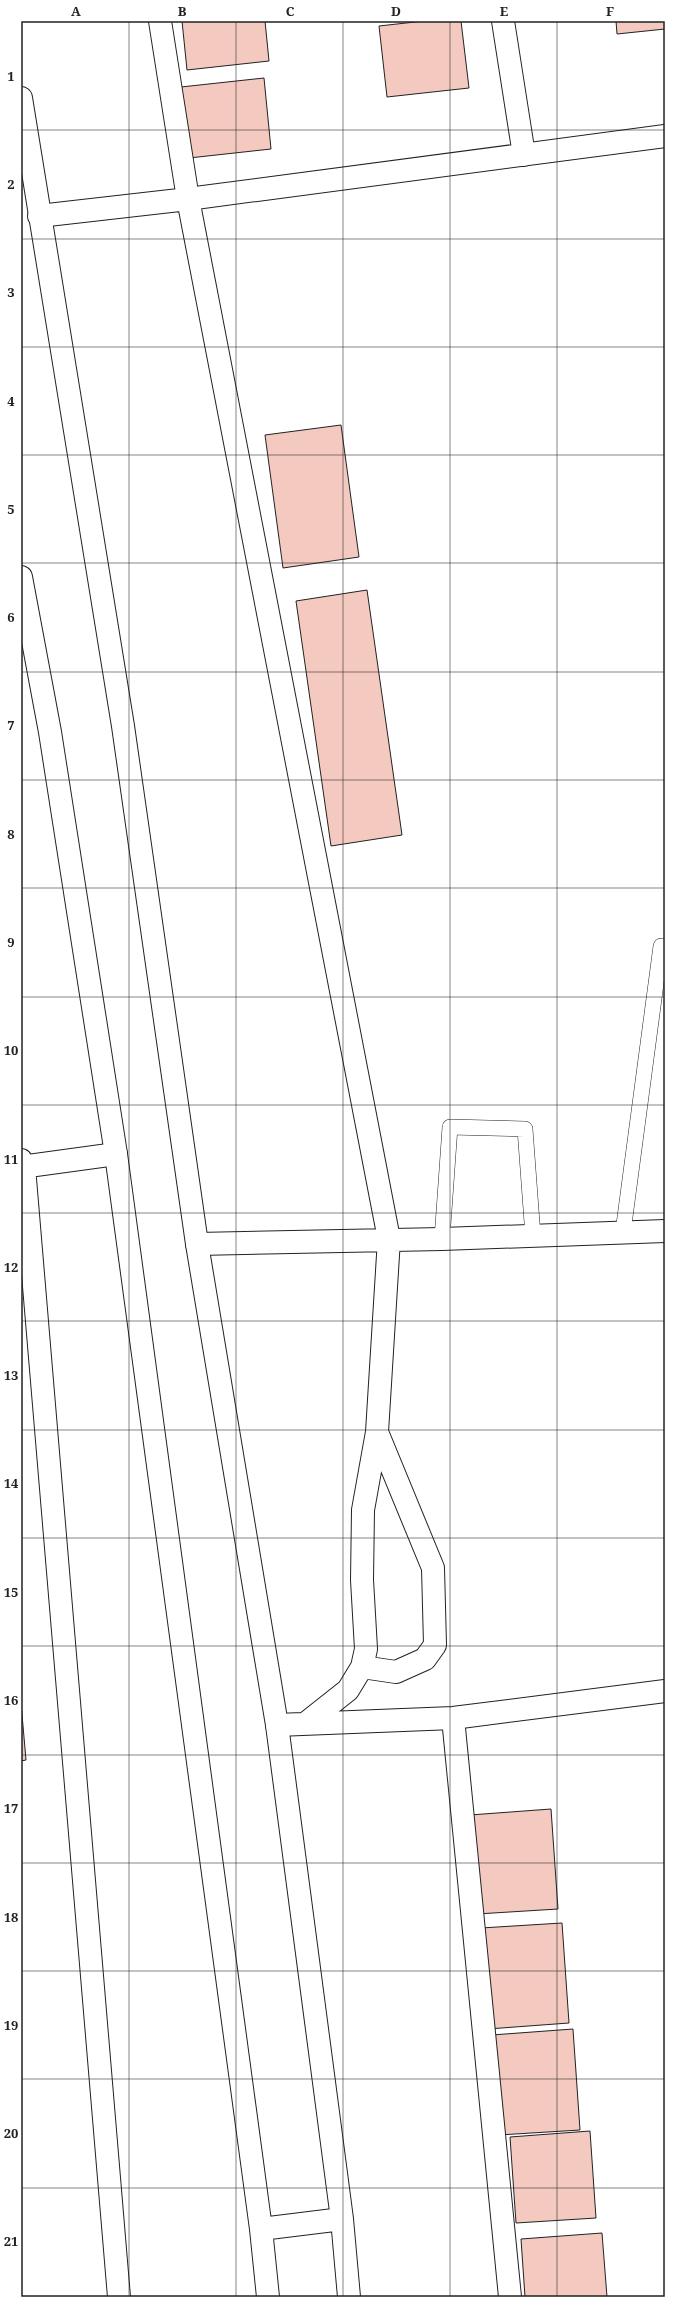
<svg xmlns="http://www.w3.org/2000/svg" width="686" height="2318" viewBox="0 0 686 2318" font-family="'Noto Serif',serif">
<rect width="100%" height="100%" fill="#fff"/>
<path fill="#f3c9c0" stroke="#222" d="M 182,21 L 265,21 L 269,61 L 187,70 Z
M 424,21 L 461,21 L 469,88 L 387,97 L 379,26 Z
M 616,21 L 665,21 L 665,29 L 617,34 Z
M 264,78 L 271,149 L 189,158 L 181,87 Z
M 341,425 L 359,557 L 283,568 L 265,435 Z
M 367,590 L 402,835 L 331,846 L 296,601 Z
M 21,1703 L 26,1760 L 21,1761 Z
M 551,1809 L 558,1909 L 477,1914 L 470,1815 Z
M 562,1923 L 569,2023 L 488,2029 L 481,1928 Z
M 573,2029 L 580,2130 L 499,2135 L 492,2035 Z
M 590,2131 L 596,2218 L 516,2223 L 510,2137 Z
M 602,2233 L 607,2297 L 525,2297 L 521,2239 Z"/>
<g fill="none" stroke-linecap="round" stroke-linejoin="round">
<defs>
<path id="lane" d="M 623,1232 L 661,946 L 665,946
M 442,1239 L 450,1127 L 525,1129 L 533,1236"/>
<path id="street" d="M 160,21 L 188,199 L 389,1239 L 377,1432 L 363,1510 L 362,1580 L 366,1649 L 362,1667 L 348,1690 L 305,1724
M 503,21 L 524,155
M 39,216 L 188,199 L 665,136
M 21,1160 L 24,1167 L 119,2297
M 21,1167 L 116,1154
M 197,1244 L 442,1239 L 665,1231
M 362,1667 L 396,1672 L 425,1659 L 435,1645 L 433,1568 L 377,1432
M 453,1718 L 510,2297
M 277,1725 L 453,1718 L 665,1691"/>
<path id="highway" d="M 21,98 L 123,726 L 197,1244 L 277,1725 L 342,2219 L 349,2297
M 21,577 L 50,732 L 116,1154 L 261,2229 L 268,2297
M 261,2229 L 342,2219"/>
</defs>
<use href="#lane" stroke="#222" stroke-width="16"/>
<use href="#street" stroke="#222" stroke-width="24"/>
<use href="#highway" stroke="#222" stroke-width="24"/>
<use href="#lane" stroke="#fff" stroke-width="15"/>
<use href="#street" stroke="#fff" stroke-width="22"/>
<use href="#highway" stroke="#fff" stroke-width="22"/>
</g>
<path fill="none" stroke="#222" stroke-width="1" stroke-opacity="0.55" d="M 129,21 L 129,2297M 236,21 L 236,2297M 343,21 L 343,2297M 450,21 L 450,2297M 557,21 L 557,2297M 21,130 L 665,130M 21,239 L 665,239M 21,347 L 665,347M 21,455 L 665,455M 21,563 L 665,563M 21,672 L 665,672M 21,780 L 665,780M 21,888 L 665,888M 21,997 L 665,997M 21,1105 L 665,1105M 21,1213 L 665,1213M 21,1321 L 665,1321M 21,1430 L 665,1430M 21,1538 L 665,1538M 21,1646 L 665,1646M 21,1755 L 665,1755M 21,1863 L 665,1863M 21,1971 L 665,1971M 21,2079 L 665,2079M 21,2188 L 665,2188"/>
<rect width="686" height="2318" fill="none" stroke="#ffffff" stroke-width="44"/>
<rect x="22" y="22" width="642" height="2274" fill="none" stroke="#222" stroke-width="1.5"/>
<g font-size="13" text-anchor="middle" font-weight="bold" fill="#222">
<text x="76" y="16">A</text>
<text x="182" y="16">B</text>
<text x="290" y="16">C</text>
<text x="396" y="16">D</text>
<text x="504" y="16">E</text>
<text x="610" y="16">F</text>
<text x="11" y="81">1</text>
<text x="11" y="189">2</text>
<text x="11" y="297">3</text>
<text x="11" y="406">4</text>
<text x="11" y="514">5</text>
<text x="11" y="622">6</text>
<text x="11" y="730">7</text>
<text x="11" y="839">8</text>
<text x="11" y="947">9</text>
<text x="11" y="1055">10</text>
<text x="11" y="1164">11</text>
<text x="11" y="1272">12</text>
<text x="11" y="1380">13</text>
<text x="11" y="1488">14</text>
<text x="11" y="1597">15</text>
<text x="11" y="1705">16</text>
<text x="11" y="1813">17</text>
<text x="11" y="1922">18</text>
<text x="11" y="2030">19</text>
<text x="11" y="2138">20</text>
<text x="11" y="2246">21</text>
</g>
</svg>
